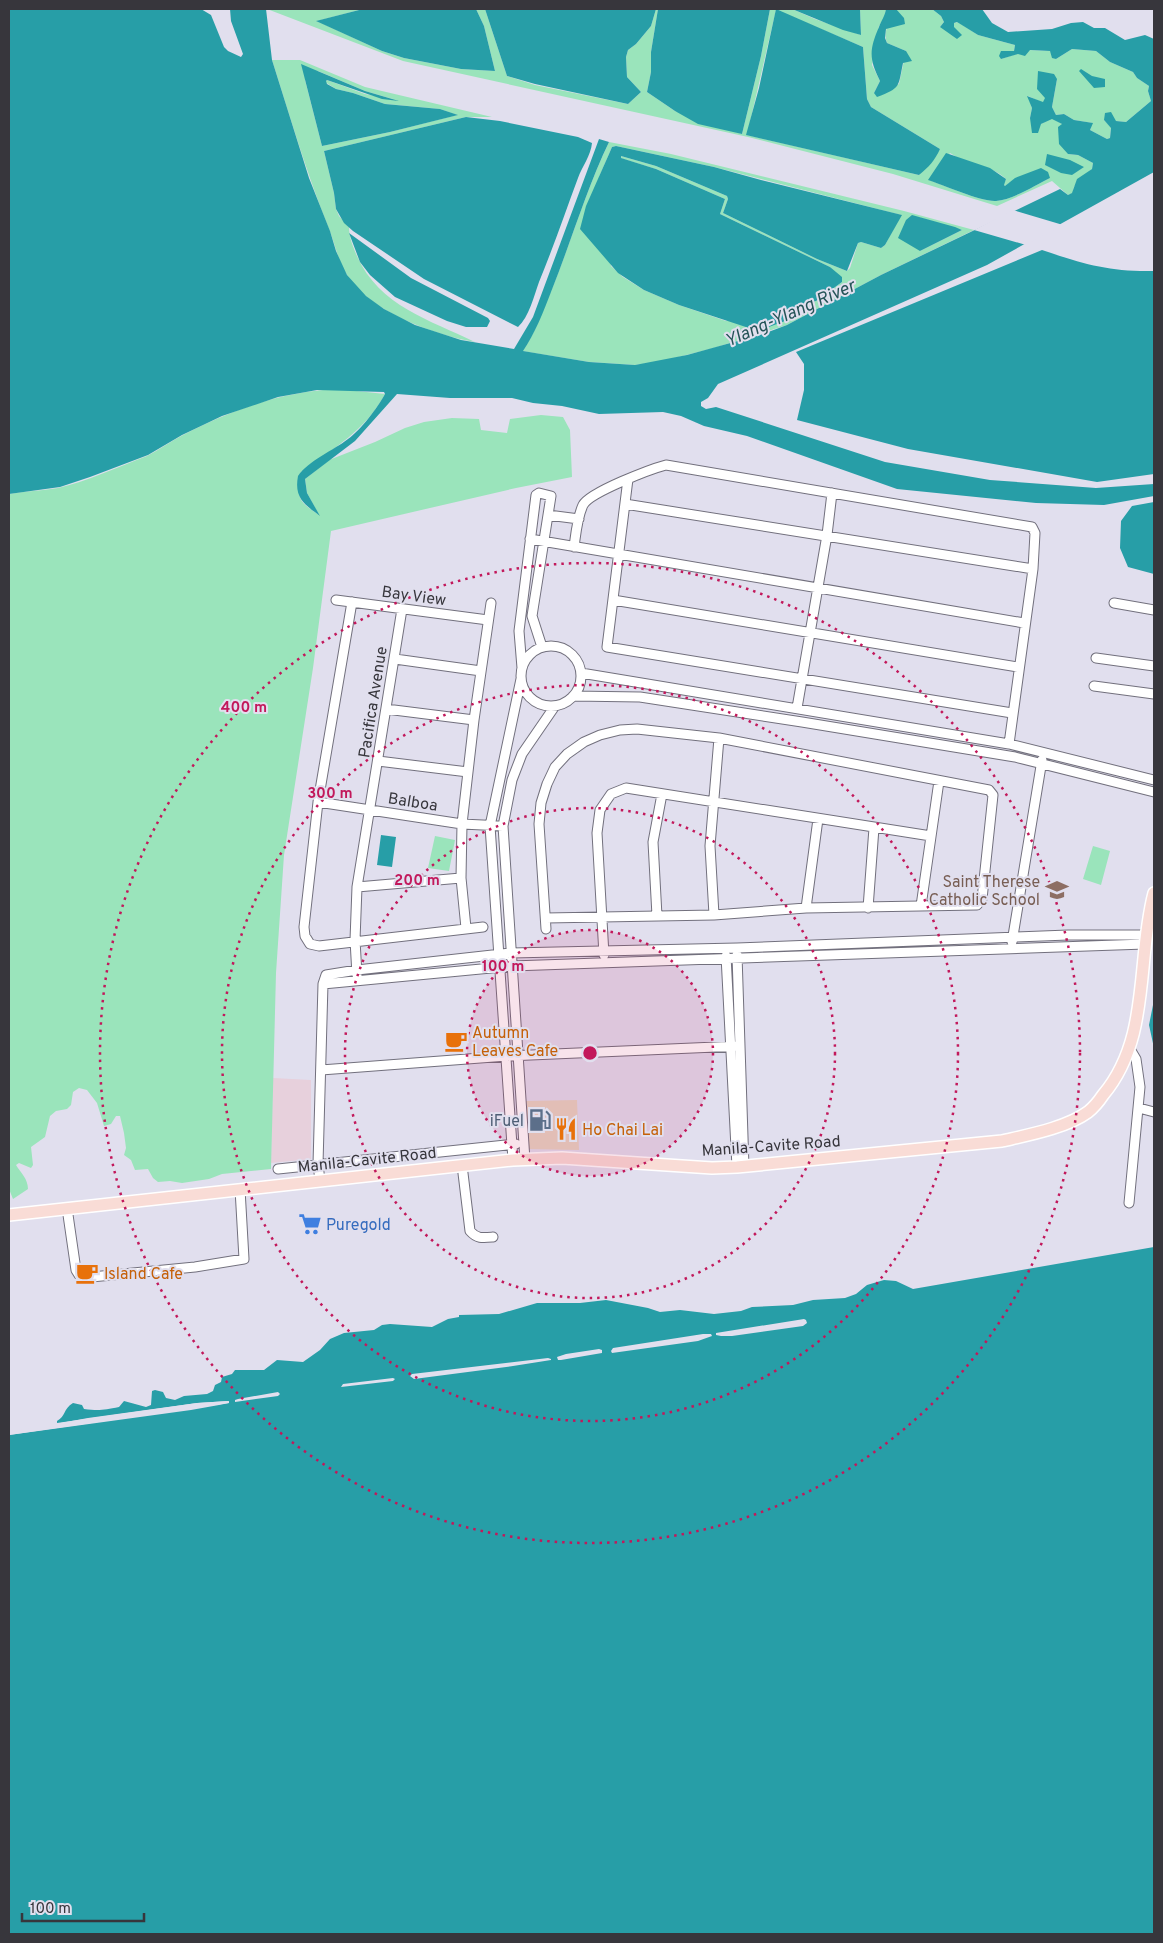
<svg xmlns="http://www.w3.org/2000/svg" width="1163" height="1943" viewBox="0 0 1163 1943" font-family="Overpass,sans-serif">
<rect width="100%" height="100%" fill="#e1dfee"/>
<path fill="#e6d5c3" d="M 577,1100 L 579,1150 L 528,1149 L 526,1101 Z"/>
<path fill="#e7d0dc" d="M 273,1078 L 311,1080 L 311,1159 L 271,1163 Z"/>
<path fill="#9ae4bb" fill-rule="evenodd" d="M 267,9 L 363,9 L 317,21 L 382,51 L 404,58 L 461,69 L 495,71 L 484,26 L 476,9 L 485,9 L 507,76 L 535,85 L 628,104 L 641,92 L 627,77 L 626,57 L 628,50 L 636,44 L 651,26 L 656,9 L 658,9 L 651,52 L 651,72 L 647,92 L 675,111 L 742,134 L 761,56 L 770,9 L 792,9 L 815,19 L 861,35 L 860,9 L 886,9 L 885,17 L 879,26 L 872,65 L 880,81 L 874,93 L 899,84 L 906,51 L 887,43 C 882,30 891,21 896,9 L 932,9 L 941,16 L 944,22 L 940,27 L 954,27 L 954,23 L 958,22 L 978,35 L 1015,45 L 1014,51 L 1001,59 L 1029,50 L 1050,51 L 1056,59 L 1072,49 L 1096,51 L 1110,62 L 1133,72 L 1137,78 L 1149,86 L 1148,91 L 1151,101 L 1126,122 L 1104,120 L 1111,127 L 1110,138 L 1107,139 L 1090,130 L 1092,123 L 1074,120 L 1064,114 L 1056,115 L 1052,107 L 1057,79 L 1043,103 L 1028,96 L 1032,108 L 1030,118 L 1041,124 L 1052,118 L 1062,124 L 1068,154 L 1078,155 L 1093,163 L 1092,169 L 1074,187 L 1073,193 L 1068,195 L 1052,181 L 997,206 L 893,174 L 748,137 L 403,61 ZM 776,10 L 863,47 L 867,99 L 871,107 L 940,149 L 919,175 L 747,135 ZM 950,153 C 967,165 990,164 1006,179 L 1003,185 L 1006,186 L 1009,183 L 1050,178 C 1036,185 1012,200 996,201 C 982,202 943,185 929,180 Z
M 272,60 L 300,60 L 365,87 L 492,117 L 466,117 L 324,151 L 334,193 L 336,209 L 339,216 L 349,227 C 349,237 353,247 357,256 C 379,306 430,320 475,342 C 435,335 369,312 347,275 C 338,261 335,244 329,229 C 307,174 290,117 272,60 ZM 318,71 L 365,91 L 396,100 L 365,94 L 327,80 L 325,82 L 336,89 L 353,93 L 385,104 L 440,109 L 457,115 L 390,132 L 322,146 L 305,80 Z
M 609,142 L 671,154 L 904,211 L 974,230 L 881,275 L 787,325 L 714,348 L 659,362 L 635,365 L 589,362 L 522,351 C 533,337 539,319 546,303 C 569,250 584,194 609,142 ZM 616,146 L 714,167 L 901,215 L 885,245 L 881,248 L 861,242 L 858,243 L 850,268 L 847,271 L 817,259 L 723,213 L 728,199 L 727,196 L 656,166 L 621,156 L 620,158 L 656,169 L 725,199 L 720,214 L 830,267 L 842,282 L 816,301 L 807,304 L 790,309 L 726,321 L 679,305 L 644,290 L 623,277 L 611,266 L 599,177 L 612,147 ZM 918,217 L 962,230 L 920,251 Z
M 338,389 L 385,394 C 366,430 333,449 301,472 C 297,499 297,500 319,515 L 307,493 L 305,479 L 329,460 L 375,442 L 405,428 L 424,422 L 452,418 L 479,419 L 481,430 L 507,433 L 510,419 L 541,415 L 563,417 L 570,430 L 572,477 L 516,488 L 331,531 L 313,668 L 284,855 L 276,973 L 271,1169 L 222,1174 L 209,1179 L 182,1183 L 170,1181 L 158,1182 L 153,1178 L 148,1169 L 135,1170 L 131,1160 L 124,1155 L 126,1148 L 124,1133 L 120,1116 L 116,1116 L 111,1124 L 104,1126 L 97,1103 L 87,1090 L 79,1088 L 73,1092 L 71,1105 L 67,1109 L 56,1111 L 50,1116 L 45,1137 L 31,1147 L 33,1165 L 31,1168 L 19,1163 L 16,1165 C 21,1173 28,1179 28,1189 L 13,1199 L 9,1189 L 9,494 C 25,491 41,491 58,488 C 85,482 120,466 147,456 C 159,450 171,441 183,435 C 231,410 283,391 338,389 Z
M 435,836 L 455,840 L 449,871 L 428,868 Z
M 1093,846 L 1110,851 L 1101,885 L 1083,879 Z"/>
<path fill="#279ea7" d="M 9,9 L 201,9 L 211,15 L 224,47 L 228,51 L 241,57 L 243,54 L 231,21 L 230,9 L 266,9 L 272,60 L 309,178 L 330,231 L 336,251 L 347,275 L 366,296 L 384,309 L 415,325 L 461,340 L 514,349 L 533,317 L 599,139 L 609,142 C 586,190 571,242 551,292 C 543,313 535,333 523,351 L 589,362 L 635,365 L 687,355 L 763,334 L 787,325 L 881,275 L 1060,189 L 1068,195 L 1072,193 L 1077,179 L 1092,169 L 1093,163 L 1078,155 L 1068,154 L 1059,144 L 1058,127 L 1062,124 L 1052,119 L 1041,124 L 1038,133 L 1032,133 L 1030,118 L 1032,108 L 1027,96 L 1043,102 L 1045,98 L 1037,89 L 1038,71 L 1054,74 L 1057,79 L 1052,107 L 1056,115 L 1064,114 L 1074,120 L 1093,123 L 1090,130 L 1107,139 L 1110,138 L 1111,128 L 1104,120 L 1105,113 L 1111,112 L 1116,121 L 1126,122 L 1151,101 L 1148,91 L 1149,86 L 1137,78 L 1133,72 L 1110,62 L 1096,51 L 1072,49 L 1056,59 L 1052,58 L 1050,51 L 1030,50 L 1025,56 L 1018,54 L 1001,59 L 999,56 L 1001,51 L 1014,51 L 1015,45 L 978,35 L 957,22 L 954,23 L 954,27 L 962,35 L 957,39 L 940,27 L 944,22 L 941,16 L 932,9 L 982,9 L 992,23 L 1008,32 L 1052,29 L 1071,23 L 1083,22 L 1094,28 L 1105,28 L 1125,40 L 1145,35 L 1154,39 L 1154,172 L 987,265 L 718,384 L 708,398 L 701,402 L 701,406 L 706,409 L 716,407 L 885,462 L 990,480 L 1096,488 L 1154,484 L 1154,496 L 1104,505 L 1036,503 L 897,489 L 747,436 L 704,426 L 681,416 L 663,412 L 599,414 L 562,406 L 533,403 L 512,398 L 450,398 L 397,394 L 355,441 L 305,479 L 307,493 L 320,516 C 304,504 294,498 298,476 C 308,461 334,450 348,439 C 361,430 378,407 385,394 L 384,392 L 317,390 L 278,397 L 222,416 L 182,435 L 148,455 L 90,477 L 60,487 L 9,494 Z
M 363,9 L 476,9 L 484,26 L 495,71 L 461,69 L 404,58 L 382,51 L 316,21 Z
M 485,9 L 656,9 L 651,26 L 636,44 L 628,50 L 626,57 L 627,77 L 641,92 L 628,104 L 535,84 L 507,76 Z
M 658,9 L 770,9 L 761,56 L 742,134 L 698,124 L 675,111 L 647,92 L 651,72 L 651,52 Z
M 776,9 L 863,47 L 867,99 L 871,107 L 940,149 C 935,160 929,167 919,175 L 746,135 L 759,88 Z
M 792,9 L 860,9 L 861,35 L 843,30 Z
M 886,9 L 896,9 L 904,18 L 905,24 L 886,29 L 885,38 L 887,43 L 906,51 L 912,61 L 903,63 C 898,87 901,88 877,97 L 874,93 L 880,81 C 869,59 869,50 879,27 C 881,21 885,16 886,9 Z
M 301,64 L 365,91 L 399,101 L 382,99 L 327,80 L 326,81 L 327,84 L 336,89 L 353,93 L 385,104 L 440,109 L 458,115 L 390,132 L 322,146 Z
M 1081,69 L 1092,76 L 1105,79 L 1105,87 L 1094,88 L 1079,71 Z
M 466,117 L 500,121 L 578,137 L 592,143 C 591,155 582,167 578,178 C 565,213 553,248 539,282 C 534,296 529,317 518,327 L 424,279 L 353,231 L 344,223 L 336,209 L 334,193 L 324,151 Z
M 616,146 L 714,167 L 761,180 L 902,215 L 885,245 L 881,248 L 861,242 L 858,243 L 847,271 L 817,259 L 723,213 L 728,199 L 727,196 L 656,166 L 621,156 L 621,158 L 656,169 L 725,199 L 720,214 L 830,267 L 842,277 L 842,282 L 816,301 L 790,309 L 785,321 L 758,331 L 679,305 L 644,290 L 618,273 L 580,229 L 586,206 L 609,154 L 612,147 Z
M 946,153 L 990,168 L 1006,179 L 1004,185 L 1005,186 L 1015,178 L 1041,168 L 1048,172 L 1050,178 C 1036,185 1012,200 996,201 C 982,202 943,185 928,180 Z
M 1047,154 L 1070,160 L 1084,167 L 1072,175 L 1061,173 L 1045,165 Z
M 912,215 L 955,227 L 962,230 L 920,251 L 898,238 L 906,220 Z
M 349,233 L 411,278 L 488,318 L 490,321 L 487,327 L 466,327 L 447,321 L 395,297 L 370,275 L 360,262 Z
M 1042,250 C 1083,264 1110,272 1154,271 L 1154,474 L 1097,482 L 908,449 L 797,420 L 804,390 L 804,364 L 796,352 Z
M 1154,502 L 1154,574 L 1128,567 L 1120,548 L 1121,521 L 1132,506 Z
M 381,835 L 396,837 L 392,867 L 377,865 Z
M 1154,1000 L 1154,1048 L 1149,1025 Z
M 1154,1247 L 1154,1934 L 9,1934 L 9,1435 L 229,1403 L 228,1401 L 197,1403 L 57,1423 L 57,1421 C 66,1416 63,1409 73,1403 L 82,1405 L 84,1409 C 99,1411 104,1410 119,1407 L 124,1401 L 146,1407 L 151,1405 L 152,1391 L 155,1390 L 163,1392 L 166,1398 L 175,1400 L 184,1396 L 207,1394 L 213,1391 L 215,1385 L 221,1382 L 222,1377 L 232,1374 L 235,1370 L 264,1370 L 277,1360 L 303,1362 L 320,1350 L 330,1339 L 344,1333 L 374,1330 L 382,1325 L 390,1324 L 432,1327 L 448,1319 L 459,1317 L 459,1315 L 499,1314 L 537,1303 L 580,1303 L 606,1300 L 648,1308 L 660,1312 L 680,1310 L 714,1314 L 741,1311 L 752,1307 L 793,1305 L 813,1300 L 845,1298 L 856,1294 L 867,1285 L 884,1280 L 896,1281 L 913,1289 Z"/>
<path fill="#e1dfee" d="M 1013,210 L 1063,225 L 1026,245 L 974,230 Z
M 804,1319 L 806,1320 L 807,1323 L 803,1326 L 732,1336 L 721,1336 L 716,1335 L 716,1333 Z
M 703,1334 L 711,1334 L 712,1336 L 698,1341 L 612,1353 L 611,1351 L 613,1348 Z
M 599,1349 L 602,1350 L 602,1353 L 561,1360 L 558,1360 L 557,1357 L 566,1354 Z
M 548,1358 L 551,1359 L 551,1360 L 513,1366 L 414,1379 L 410,1376 L 412,1374 Z
M 393,1378 L 395,1379 L 393,1381 L 341,1387 L 343,1384 Z
M 278,1392 L 280,1394 L 278,1396 L 235,1402 L 235,1400 L 238,1399 Z
M 229,1401 L 229,1403 L 219,1405 L 191,1410 L 9,1435 L 9,1431 L 57,1426 L 55,1424 L 88,1418 L 197,1403 Z"/>
<g fill="none" stroke-linecap="round" stroke-linejoin="round">
<defs>
<path id="minor" d="M 628,479 L 607,647 L 1012,713
M 625,504 L 1033,569
M 548,515 L 579,519
M 530,539 L 1024,623
M 574,547 C 576,533 577,518 583,505 C 590,492 651,469 666,465 L 1032,527 L 1035,533 L 1033,569 L 1009,744
M 336,600 L 488,620
M 613,600 L 1018,667
M 352,602 L 318,802 L 304,927 L 305,936 L 310,944 L 319,946 L 483,927
M 1114,603 L 1154,610
M521 676a30 30 0 1 1 60 0a30 30 0 1 1-60 0Z
M 1096,658 L 1154,666
M 395,659 L 481,671
M 522,668 L 519,631 L 536,495 L 539,493 L 551,496 L 532,616 L 542,647
M 581,673 L 1009,744 L 1154,780
M 1094,686 L 1154,694
M 573,696 L 640,697 L 802,722 L 1015,757 L 1154,792
M 797,708 L 827,535 L 832,493
M 386,709 L 474,720
M 378,761 L 468,772
M 318,802 L 462,824 L 503,826
M 357,887 L 461,878
M 921,906 L 939,781
M 806,908 L 818,819
M 868,908 L 874,828
M 714,915 L 710,846 L 719,738
M 657,916 L 653,842 L 662,794
M 546,918 L 714,915 L 806,908 L 977,905 L 982,899 L 993,795 L 989,790 L 719,738 L 637,729 L 620,730 L 600,735 L 584,742 L 567,754 L 555,767 L 547,784 L 541,803 L 539,824 L 546,929
M 466,928 L 461,878 L 462,824 L 474,720 L 491,603
M 1012,942 L 1042,760
M 604,955 L 597,833 L 600,810 L 611,794 L 626,788 L 931,836
M 737,955 L 744,1167
M 726,956 L 737,1167
M 357,975 L 355,940 L 357,887 L 402,609
M 323,984 L 512,966 L 1145,944
M 321,1070 L 507,1056 L 739,1046
M 1139,1108 L 1154,1112
M 513,1160 L 490,826 L 521,679
M 525,1160 L 503,826 L 512,780 L 522,754 L 555,706
M 462,1165 L 470,1231 C 477,1239 483,1238 493,1237
M 278,1169 L 516,1144
M 320,1181 L 318,1164 L 323,984 L 326,975 L 357,970 L 511,953 L 737,948 L 1068,935 L 1146,935
M 1129,1203 L 1140,1087 L 1136,1059 L 1130,1049
M 67,1208 L 76,1270 L 81,1278 L 195,1267 L 244,1259 L 240,1189"/>
<path id="major" d="M 9,1215 L 513,1160 L 562,1158 L 712,1168 L 737,1167 L 1002,1141 C 1028,1135 1066,1128 1088,1112 C 1093,1108 1099,1101 1103,1095 C 1151,1038 1136,961 1154,893"/>
</defs>
<use href="#minor" stroke="#72707d" stroke-width="11"/>
<use href="#major" stroke="#fff" stroke-width="14"/>
<use href="#minor" stroke="#fff" stroke-width="9"/>
<use href="#major" stroke="#f9dcd6" stroke-width="11"/>
</g>
<circle cx="590" cy="1053" r="123" fill="#c2185b" fill-opacity=".12"/>
<g fill="none" stroke="#c2185b" stroke-width="2.5" stroke-dasharray="2.5 5">
<circle cx="590" cy="1053" r="123"/>
<circle cx="590" cy="1053" r="245"/>
<circle cx="590" cy="1053" r="368"/>
<circle cx="590" cy="1053" r="490"/>
</g>
<defs>
<symbol id="school-bare" viewBox="-9 -9 18 18"><path d="M0-5L7-2L0 1L-7-2ZM-4 1L0 2.5L4 1V4Q0 6-4 4Z" fill="#8d6e63" stroke="#e1dfee" stroke-width="2.5" paint-order="stroke"/></symbol>
<symbol id="cafe-bare" viewBox="-9 -9 18 18"><path d="M-5.5-4.5H6V0H3Q3 3.5 0 3.5H-2.5Q-5.5 3.5-5.5 0ZM3-3.2v2h1.7v-2ZM-6 4.5H4V6H-6Z" fill="#e8710a" stroke="#e1dfee" stroke-width="2.5" paint-order="stroke"/></symbol>
<symbol id="fuel-bare" viewBox="-9 -9 18 18"><path d="M-5.5-6h7V0h2V4h1.3V-2.5L3-4.5l.8-.8L6-3V5H2.5V1h-1V6h-7ZM-4.2-4.7v3.2H.2V-4.7Z" fill="#5c6f8a" stroke="#e1dfee" stroke-width="2.5" paint-order="stroke"/></symbol>
<symbol id="restaurant-bare" viewBox="-9 -9 18 18"><path d="M-5-6h1v4h1v-4h1v4h1v-4h1v5L-1.5 .5V6h-2V.5L-5-1ZM5-6V6H3V1.5H1.5Q1.5-4 5-6Z" fill="#e8710a" stroke="#e1dfee" stroke-width="2.5" paint-order="stroke"/></symbol>
<symbol id="supermarket-bare" viewBox="-9 -9 18 18"><path d="M-6-5.5h2.5l.6 2H6L4.5 2H-2.5L-4.4-4H-6ZM-1.5 3.2a1.3 1.3 0 1 0 .1 0ZM3 3.2a1.3 1.3 0 1 0 .1 0Z" fill="#3f7fe0" stroke="#e1dfee" stroke-width="2.5" paint-order="stroke"/></symbol>
</defs>
<g fill-rule="evenodd">
<use href="#school-bare" x="1041" y="874" width="32" height="32"/>
<use href="#cafe-bare" x="440" y="1025" width="32" height="32"/>
<use href="#fuel-bare" x="524" y="1104" width="32" height="32"/>
<use href="#restaurant-bare" x="550" y="1113" width="32" height="32"/>
<use href="#supermarket-bare" x="294" y="1208" width="32" height="32"/>
<use href="#cafe-bare" x="71" y="1257" width="32" height="32"/>
</g>
<g text-anchor="middle" stroke-width="4" stroke-linejoin="round" paint-order="stroke">
<g font-size="16" fill="#37363c" stroke="#e1dfee">
<text transform="translate(414 595) rotate(8)" y="6">Bay View</text>
<text transform="translate(372 702) rotate(-81)" y="6">Pacifica Avenue</text>
<text transform="translate(413 801) rotate(9)" y="6">Balboa</text>
<text transform="translate(771 1145) rotate(-4)" y="6">Manila-Cavite Road</text>
<text transform="translate(367 1159) rotate(-6)" y="6">Manila-Cavite Road</text>
</g>
<g font-size="16" fill="#785e54" stroke="#e1dfee" text-anchor="end">
<text x="1040" y="887">Saint Therese<tspan x="1040" dy="18">Catholic School</tspan></text>
</g>
<g font-size="16" fill="#c56008" stroke="#e1dfee" text-anchor="start">
<text x="472" y="1038">Autumn<tspan x="472" dy="18">Leaves Cafe</tspan></text>
<text x="582" y="1135">Ho Chai Lai</text>
<text x="104" y="1279">Island Cafe</text>
</g>
<g font-size="16" fill="#4e5e75" stroke="#e1dfee" text-anchor="end">
<text x="524" y="1126">iFuel</text>
</g>
<g font-size="16" fill="#366cbe" stroke="#e1dfee" text-anchor="start">
<text x="326" y="1230">Puregold</text>
</g>
<g font-size="18" font-style="italic" fill="#245357" stroke="#e1dfee">
<text transform="translate(790 313) rotate(-24)" y="6">Ylang-Ylang River</text>
</g>
</g>
<circle cx="590" cy="1053" r="8" fill="#c2185b" stroke="#e1dfee" stroke-width="2.5"/>
<g font-size="15" text-anchor="middle" font-weight="bold" fill="#c2185b" stroke="#e1dfee" stroke-width="4" stroke-linejoin="round" paint-order="stroke">
<text x="244" y="712">400 m</text>
<text x="330" y="798">300 m</text>
<text x="417" y="885">200 m</text>
<text x="503" y="971">100 m</text>
</g>
<rect width="1163" height="1943" fill="none" stroke="#37363c" stroke-width="20"/>
<path d="M22 1913v8h122v-8" fill="none" stroke="#37363c" stroke-width="2.5"/>
<text x="30" y="1913" font-size="15" fill="#37363c" stroke="#e1dfee" stroke-width="4" paint-order="stroke">100 m</text>
</svg>
